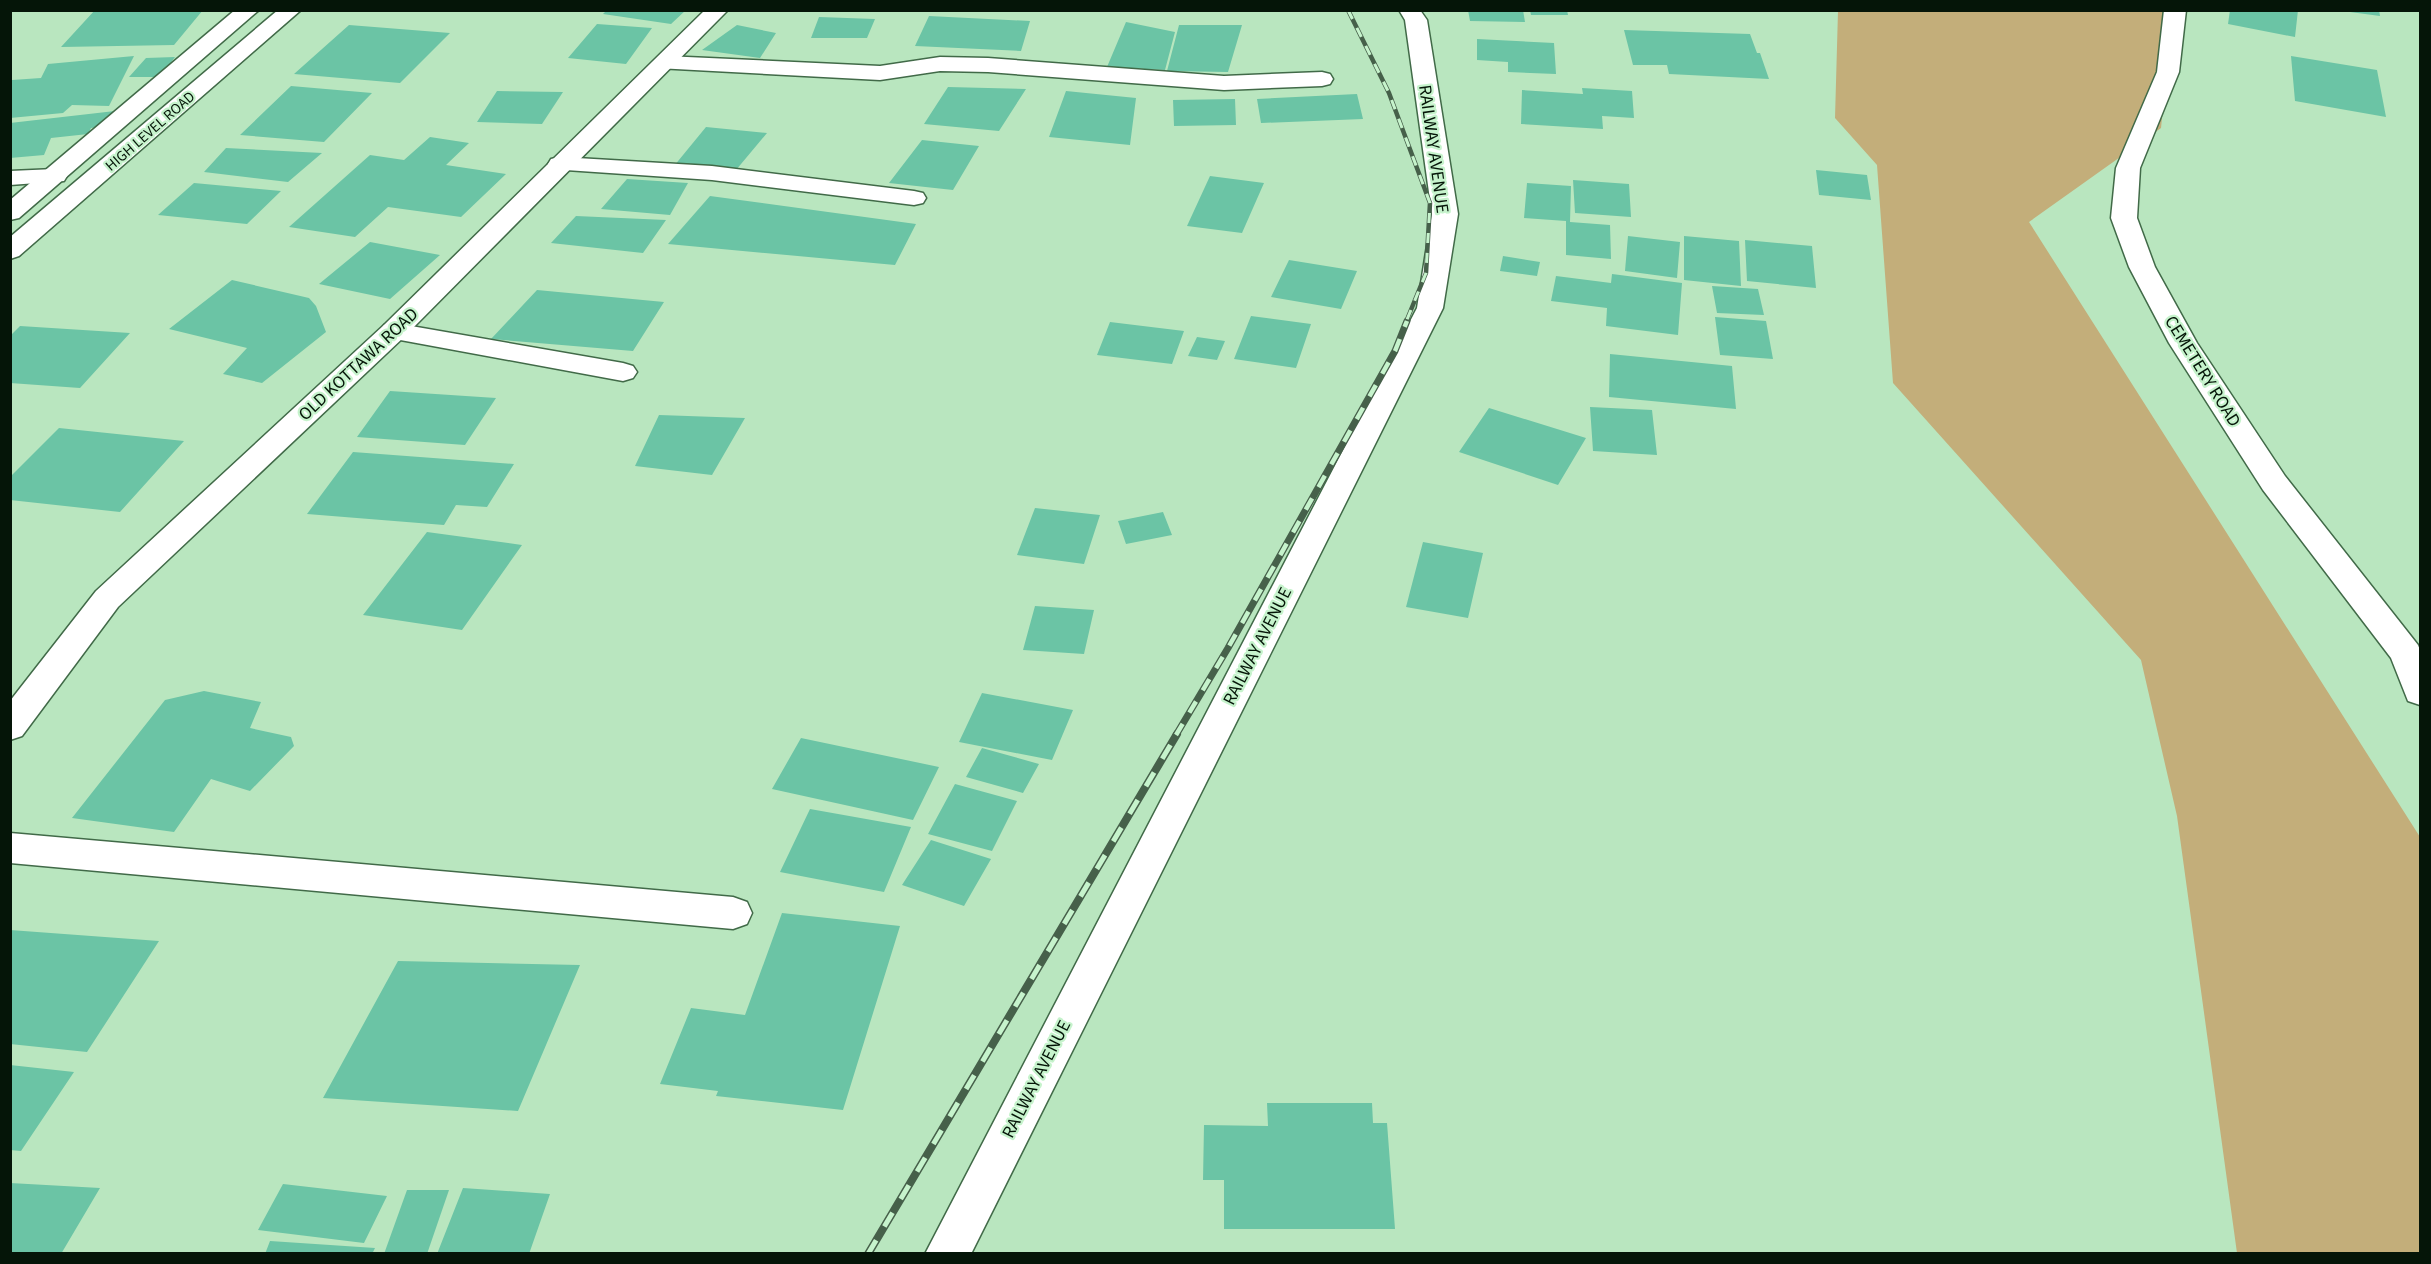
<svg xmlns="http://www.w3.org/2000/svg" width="2431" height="1264" viewBox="0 0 2431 1264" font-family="'Source Sans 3',sans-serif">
<rect width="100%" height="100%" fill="#b9e6bf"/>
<path fill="#c3ae7a" d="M 1838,11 L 2173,11 L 2161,128 L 2029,222 L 2420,837 L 2420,1253 L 2237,1253 L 2177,816 L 2141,660 L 1893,383 L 1877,165 L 1835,118 Z"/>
<path fill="#6bc4a5" d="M 95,10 L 203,10 L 174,45 L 61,47 Z
M 607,10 L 686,10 L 671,24 L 603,14 Z
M 1468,10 L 1523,10 L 1525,22 L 1470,21 Z
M 1530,10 L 1567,10 L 1568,15 L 1531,15 Z
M 2230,10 L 2298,10 L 2295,37 L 2228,24 Z
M 2350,10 L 2379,10 L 2380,16 L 2350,12 Z
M 929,16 L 1030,21 L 1021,51 L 915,46 Z
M 819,17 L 875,19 L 867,38 L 811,38 Z
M 1126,22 L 1175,32 L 1165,70 L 1107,67 Z
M 597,24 L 652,28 L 626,64 L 568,58 Z
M 349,25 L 450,33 L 400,83 L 294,74 Z
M 737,25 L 776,33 L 760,58 L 702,50 Z
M 1179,25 L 1242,25 L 1228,72 L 1167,71 Z
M 1624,30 L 1750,34 L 1757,53 L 1760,53 L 1769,79 L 1669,74 L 1667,65 L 1633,65 Z
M 1477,39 L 1554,43 L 1556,74 L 1508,72 L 1508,62 L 1477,60 Z
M 134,56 L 109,106 L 72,105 L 63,113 L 10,118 L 12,80 L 41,78 L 48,64 Z
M 2291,56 L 2377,70 L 2386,117 L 2295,101 Z
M 175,57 L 160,77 L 129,77 L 146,58 Z
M 291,86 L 372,93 L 324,142 L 240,135 Z
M 948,87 L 1026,89 L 999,131 L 924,124 Z
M 1582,88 L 1632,91 L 1634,118 L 1602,116 L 1603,129 L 1521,124 L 1522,90 L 1583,94 Z
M 497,91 L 563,92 L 542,124 L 477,122 Z
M 1066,91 L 1136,98 L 1130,145 L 1049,137 Z
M 1357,94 L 1363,119 L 1261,123 L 1257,99 Z
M 1235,99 L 1236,125 L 1174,126 L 1173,100 Z
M 115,111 L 109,126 L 91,128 L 88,134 L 51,138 L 44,155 L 10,158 L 10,123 Z
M 706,127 L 767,133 L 736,170 L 674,166 Z
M 430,137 L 469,143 L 446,165 L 506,174 L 461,217 L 388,207 L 355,237 L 289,227 L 370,155 L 404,160 Z
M 922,140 L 979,146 L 953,190 L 889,183 Z
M 226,148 L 322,153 L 288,182 L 204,172 Z
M 1816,170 L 1867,175 L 1871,200 L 1819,195 Z
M 1210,176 L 1264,183 L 1242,233 L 1187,226 Z
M 627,179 L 688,183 L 670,215 L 601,209 Z
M 1573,180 L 1629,184 L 1631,217 L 1575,213 Z
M 194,183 L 281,191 L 247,224 L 158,215 Z
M 1527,183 L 1571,186 L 1570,222 L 1610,225 L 1611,259 L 1566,255 L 1566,221 L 1524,218 Z
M 710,196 L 916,224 L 895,265 L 668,244 Z
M 576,216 L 666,220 L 643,253 L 551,243 Z
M 1628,236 L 1680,242 L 1677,278 L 1625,271 Z
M 1684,236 L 1739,241 L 1741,286 L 1684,280 Z
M 1745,240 L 1812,246 L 1816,288 L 1747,281 Z
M 370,242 L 440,255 L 390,299 L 319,284 Z
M 1503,256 L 1540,262 L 1537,276 L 1500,271 Z
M 1289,260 L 1357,271 L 1341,309 L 1271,297 Z
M 1612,274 L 1682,283 L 1678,335 L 1606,326 L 1607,308 L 1551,301 L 1556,276 L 1611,283 Z
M 232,280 L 309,298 L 316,306 L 326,332 L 262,383 L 223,374 L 247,348 L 169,329 Z
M 1712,286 L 1758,289 L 1764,315 L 1717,313 Z
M 537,290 L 664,302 L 633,351 L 491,339 Z
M 1251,316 L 1311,324 L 1296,368 L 1234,359 Z
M 1715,317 L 1766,321 L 1773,359 L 1720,355 Z
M 1110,322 L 1184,331 L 1172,364 L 1097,355 Z
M 20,326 L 130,333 L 80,388 L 10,383 L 10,336 Z
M 1197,337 L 1225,341 L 1217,360 L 1188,356 Z
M 1610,354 L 1732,366 L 1736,409 L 1609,397 Z
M 390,391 L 496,398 L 465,445 L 357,437 Z
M 1590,407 L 1652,410 L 1657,455 L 1593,451 Z
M 1489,408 L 1586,438 L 1558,485 L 1459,452 Z
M 659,415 L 745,418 L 712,475 L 635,466 Z
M 59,428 L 184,441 L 120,512 L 10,500 L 10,477 Z
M 353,452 L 514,464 L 487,507 L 456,505 L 444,525 L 307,514 Z
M 1035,508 L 1100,515 L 1084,564 L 1017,555 Z
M 1163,512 L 1172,535 L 1126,544 L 1118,521 Z
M 427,532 L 522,545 L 462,630 L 363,615 Z
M 1423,542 L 1483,553 L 1468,618 L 1406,607 Z
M 1035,606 L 1094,610 L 1084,654 L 1023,650 Z
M 204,691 L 261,702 L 250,728 L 291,737 L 294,746 L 250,791 L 211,779 L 174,832 L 72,818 L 165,700 Z
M 982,693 L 1073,710 L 1052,760 L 959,742 Z
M 801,738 L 939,767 L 913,820 L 772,789 Z
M 982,748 L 1039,764 L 1023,793 L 966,777 Z
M 955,784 L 1017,801 L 992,851 L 928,834 Z
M 810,809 L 911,827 L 884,892 L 780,872 Z
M 931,840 L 991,859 L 964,906 L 902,885 Z
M 782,913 L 900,926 L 843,1110 L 716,1096 L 718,1091 L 660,1084 L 691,1008 L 745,1015 Z
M 10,930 L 159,941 L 87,1052 L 10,1044 Z
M 398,961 L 580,965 L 518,1111 L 323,1098 Z
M 10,1065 L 74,1072 L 21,1151 L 10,1150 Z
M 1267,1103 L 1372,1103 L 1373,1123 L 1387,1123 L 1395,1229 L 1224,1229 L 1224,1180 L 1203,1180 L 1204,1125 L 1268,1126 Z
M 10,1183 L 100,1188 L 61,1254 L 10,1254 Z
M 283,1184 L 387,1196 L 364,1243 L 258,1230 Z
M 463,1188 L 550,1194 L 529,1254 L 437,1254 Z
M 407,1190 L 449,1190 L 427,1254 L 384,1254 Z
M 270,1241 L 375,1248 L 372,1254 L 265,1254 Z"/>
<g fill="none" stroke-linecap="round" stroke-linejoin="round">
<defs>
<path id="minor" d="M 1399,10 L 1420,10 L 1427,20 L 1458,214 L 1443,308 L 971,1254 L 925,1254 L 1417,308 L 1432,214 L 1405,20 Z
M 2164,10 L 2186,10 L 2179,72 L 2140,168 L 2137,218 L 2155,267 L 2197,343 L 2285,476 L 2418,645 L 2420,650 L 2420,705 L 2408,701 L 2391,658 L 2263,490 L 2169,343 L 2129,267 L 2111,218 L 2116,168 L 2157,72 Z
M 665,56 L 880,66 L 940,57 L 988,58 L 1224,76 L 1322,72 L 1330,74 L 1333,79 L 1330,84 L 1322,86 L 1224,90 L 988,72 L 940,71 L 880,80 L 657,68 L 654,63 L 657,58 Z
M 560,157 L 712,166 L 914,191 L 923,193 L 926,198 L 923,203 L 914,205 L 712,180 L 551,169 L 548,164 L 551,159 Z
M 55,169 L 64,171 L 67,176 L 64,181 L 10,185 L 10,171 Z
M 394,323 L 623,363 L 633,366 L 637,372 L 633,378 L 623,381 L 384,337 L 380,331 L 384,325 Z
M 10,833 L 733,897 L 747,902 L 752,913 L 747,924 L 733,929 L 10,863 Z"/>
<path id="tertiary" d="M 705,10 L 728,10 L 404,337 L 118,607 L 22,736 L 10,740 L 10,701 L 96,591 L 384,325 Z"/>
<path id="trunk" d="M 235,10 L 259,10 L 19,218 L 10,220 L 10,200 Z
M 278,10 L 301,10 L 19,256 L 10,259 L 10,237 Z"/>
</defs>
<use href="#minor" stroke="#416a48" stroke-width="3"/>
<use href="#tertiary" stroke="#416a48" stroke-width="3"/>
<use href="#trunk" stroke="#416a48" stroke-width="3"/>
<use href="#minor" fill="#fff" fill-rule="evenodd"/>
<use href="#tertiary" fill="#fff" fill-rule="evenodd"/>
<use href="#trunk" fill="#fff" fill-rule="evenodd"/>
<defs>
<path id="rail-far2" d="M 1348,10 L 1389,93 L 1430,203 L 1426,273 L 1406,322"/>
<path id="rail-far1" d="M 1176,735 L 1228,648 L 1395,351 L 1407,321"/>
<path id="rail" d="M 868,1254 L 1177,734"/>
</defs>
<use href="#rail-far2" stroke="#46604a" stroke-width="4.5"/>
<use href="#rail-far1" stroke="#46604a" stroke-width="7"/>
<use href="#rail" stroke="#46604a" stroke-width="8"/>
<use href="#rail-far2" stroke="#c6f3cc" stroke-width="3" stroke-dasharray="10" stroke-linecap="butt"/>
<use href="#rail-far1" stroke="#c6f3cc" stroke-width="4.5" stroke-dasharray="13" stroke-linecap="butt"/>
<use href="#rail" stroke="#c6f3cc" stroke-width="5" stroke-dasharray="16" stroke-linecap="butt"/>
</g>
<g text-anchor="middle" stroke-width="4.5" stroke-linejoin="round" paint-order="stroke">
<g font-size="15" fill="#051508" stroke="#c6f3cc">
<text transform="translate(150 131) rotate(-41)" y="5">HIGH LEVEL ROAD</text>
</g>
<g font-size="18" fill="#051508" stroke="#c6f3cc">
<text transform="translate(1434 149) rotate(82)" y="6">RAILWAY AVENUE</text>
<text transform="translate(358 364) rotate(-43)" y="6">OLD KOTTAWA ROAD</text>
<text transform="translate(2203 371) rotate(58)" y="6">CEMETERY ROAD</text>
<text transform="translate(1257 646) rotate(-63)" y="6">RAILWAY AVENUE</text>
<text transform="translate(1036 1079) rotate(-63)" y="6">RAILWAY AVENUE</text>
</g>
</g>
<rect width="2431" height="1264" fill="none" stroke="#051508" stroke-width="24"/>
</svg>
